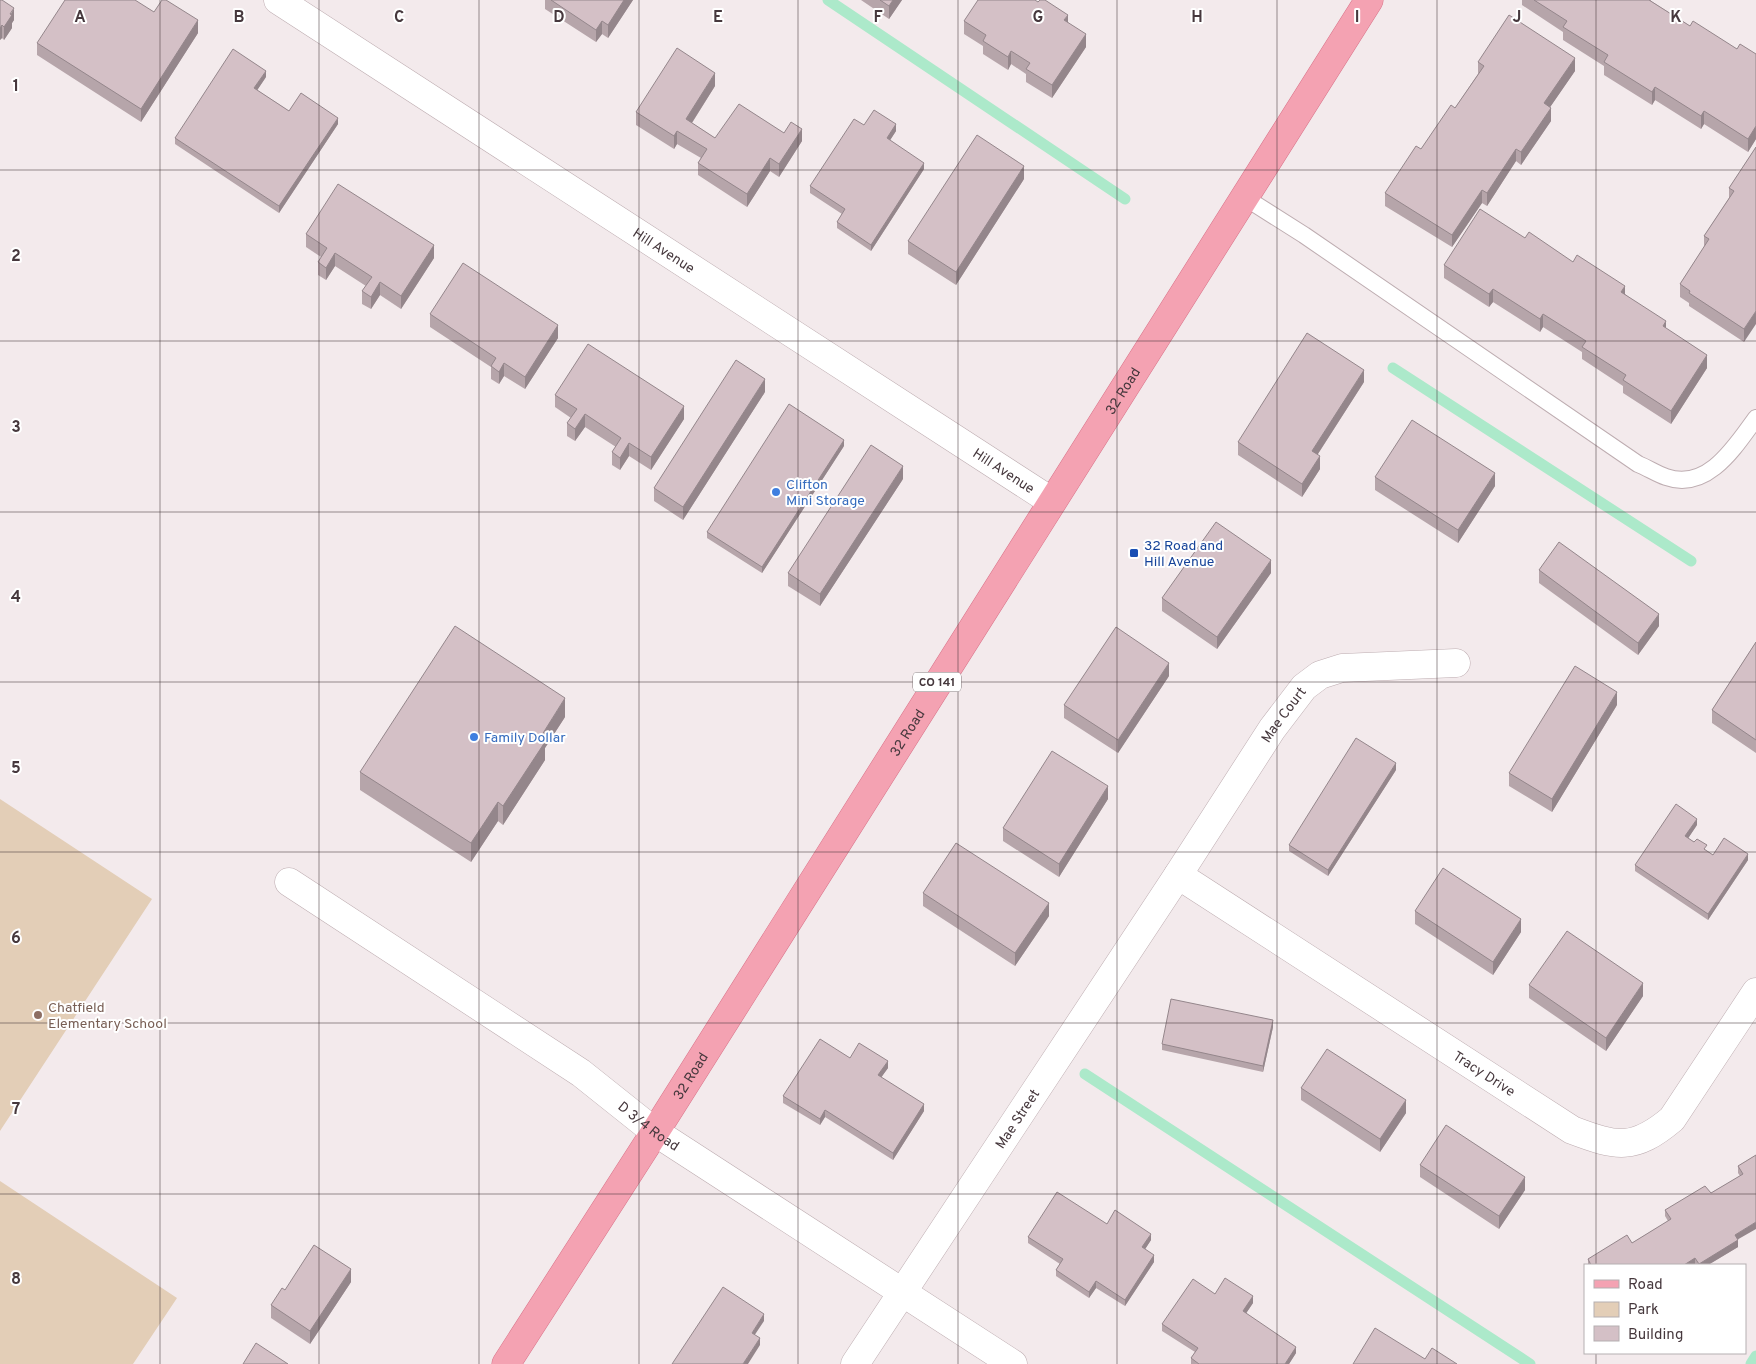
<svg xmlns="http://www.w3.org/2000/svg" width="1756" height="1364" viewBox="0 0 1756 1364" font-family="Overpass,sans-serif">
<rect width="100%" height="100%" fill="#f3eaec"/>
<path fill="#e3ceb7" d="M 0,799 L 152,899 L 0,1131 Z
M 0,1181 L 177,1298 L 133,1364 L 0,1364 Z"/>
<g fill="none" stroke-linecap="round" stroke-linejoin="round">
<path stroke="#ace9ca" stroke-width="11" d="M 828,0 L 1125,199
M 1393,368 L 1691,561
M 1085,1074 L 1530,1364
M 1751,1364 L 1756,1356"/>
<defs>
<path id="lane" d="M 1244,197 L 1304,235 L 1638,464 C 1648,468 1657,474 1666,477 C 1708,492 1736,445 1756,418"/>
<g id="street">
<path id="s1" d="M 278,0 L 1051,501"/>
<path id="s2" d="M 1178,875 L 1572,1130 C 1617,1147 1634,1151 1672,1119 L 1756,992"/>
<path id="s3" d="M 289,882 L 581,1073 L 655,1132 L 1013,1364"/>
<path id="s4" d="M 855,1364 L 1178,875 L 1272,729 L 1304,687 L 1320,675 L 1342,668 L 1456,663"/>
</g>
<g id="primary">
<path id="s5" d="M 506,1364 L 655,1132 L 1369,0"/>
</g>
</defs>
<use href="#lane" stroke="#beadb1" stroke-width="18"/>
<use href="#street" stroke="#beadb1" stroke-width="29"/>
<use href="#primary" stroke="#d87389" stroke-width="29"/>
<use href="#lane" stroke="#fff" stroke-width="16"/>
<use href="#street" stroke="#fff" stroke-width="28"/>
<use href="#primary" stroke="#f4a2b2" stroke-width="28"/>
</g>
<path fill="#b6a5aa" d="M 0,0 L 14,20 L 12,23 L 12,28 L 4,40 L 2,38 L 0,40 Z
M 545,0 L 633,0 L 608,38 L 602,34 L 596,42 L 545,9 Z
M 861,0 L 902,0 L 889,19 Z
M 1522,0 L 1651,0 L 1651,1 L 1690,26 L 1737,49 L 1756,54 L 1756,139 L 1748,152 L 1704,124 L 1701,129 L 1655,100 L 1652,105 L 1604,75 L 1604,66 L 1563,40 L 1563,32 L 1522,5 Z
M 154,12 L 198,33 L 141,122 L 37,55 L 37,43 Z
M 964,21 L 1068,22 L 1086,47 L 1052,98 L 1026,82 L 1026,74 L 1011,64 L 1008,70 L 983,54 L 983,46 L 964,34 Z
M 1478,62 L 1575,71 L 1550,107 L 1551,121 L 1521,165 L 1516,161 L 1487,206 L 1482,203 L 1452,247 L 1385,206 L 1385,193 L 1455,108 L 1478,74 Z
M 266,77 L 257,90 L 289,111 L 338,124 L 279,213 L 175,144 L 175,138 Z
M 715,86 L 692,123 L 715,138 L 784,133 L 802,141 L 779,177 L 770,171 L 747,207 L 698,175 L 698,163 L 701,158 L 677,144 L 674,149 L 636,125 L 636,112 Z
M 864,125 L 896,131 L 890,140 L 924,169 L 871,251 L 837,228 L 837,222 L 842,214 L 810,193 L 810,186 Z
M 1756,147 L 1744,342 L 1689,306 L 1689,303 L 1680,297 L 1680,284 L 1704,247 L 1704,236 L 1729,198 L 1729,188 Z
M 1024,179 L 956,285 L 908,254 L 908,241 Z
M 306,234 L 434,258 L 401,309 L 380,295 L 371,309 L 362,304 L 362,291 L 366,286 L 335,266 L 326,280 L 318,275 L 318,262 L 321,257 L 306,247 Z
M 1525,238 L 1625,294 L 1666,329 L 1707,368 L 1671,424 L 1623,393 L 1623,386 L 1582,359 L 1582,352 L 1543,327 L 1540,332 L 1493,302 L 1489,307 L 1444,278 L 1444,265 Z
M 430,314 L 558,338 L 525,389 L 504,376 L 499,384 L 491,379 L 491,367 L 430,327 Z
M 1364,382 L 1318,454 L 1320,469 L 1302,497 L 1238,455 L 1238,442 Z
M 765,392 L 683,520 L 654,501 L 654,488 Z
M 555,395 L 684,419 L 651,470 L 629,456 L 620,470 L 612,465 L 612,452 L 616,447 L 585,427 L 575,441 L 567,436 L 567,423 L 571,418 L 555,407 Z
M 844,446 L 762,573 L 707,538 L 707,532 Z
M 1375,477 L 1495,486 L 1458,543 L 1375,490 Z
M 903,479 L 820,606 L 788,586 L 788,573 Z
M 1539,570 L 1659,626 L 1638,655 L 1539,583 Z
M 1271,573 L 1217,649 L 1162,611 L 1162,598 Z
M 1756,642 L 1756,753 L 1712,723 L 1712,710 Z
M 1169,676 L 1118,753 L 1064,718 L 1064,705 Z
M 1617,705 L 1552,812 L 1509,786 L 1509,773 Z
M 565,717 L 545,748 L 545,760 L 503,825 L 498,821 L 471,862 L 360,790 L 360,772 Z
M 1396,770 L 1328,876 L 1289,851 L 1289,845 Z
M 1108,799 L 1059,877 L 1003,841 L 1003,828 Z
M 1697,825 L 1688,838 L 1713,855 L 1748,860 L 1708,920 L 1635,871 L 1635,865 Z
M 923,893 L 1049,916 L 1015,966 L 923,906 Z
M 1415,911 L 1521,932 L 1493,975 L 1415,924 Z
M 1529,985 L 1643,996 L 1606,1051 L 1529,998 Z
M 1273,1027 L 1263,1072 L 1162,1050 L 1162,1044 Z
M 850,1058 L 888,1068 L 881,1077 L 924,1111 L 893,1160 L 825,1117 L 820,1125 L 783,1103 L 783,1096 Z
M 1301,1088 L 1406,1113 L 1380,1152 L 1301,1100 Z
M 1756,1155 L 1737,1240 L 1738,1247 L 1708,1265 L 1588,1265 L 1588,1259 L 1632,1243 L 1668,1221 L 1665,1216 L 1665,1210 L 1711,1193 L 1740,1176 L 1738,1173 L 1738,1166 Z
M 1420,1165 L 1525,1190 L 1499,1229 L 1420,1177 Z
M 1107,1224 L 1151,1240 L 1145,1249 L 1154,1262 L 1125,1306 L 1096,1288 L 1089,1298 L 1056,1276 L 1056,1270 L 1060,1264 L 1028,1243 L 1028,1237 Z
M 351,1282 L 310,1344 L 271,1318 L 271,1305 L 285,1290 Z
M 1215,1294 L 1253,1303 L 1246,1313 L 1296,1353 L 1289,1364 L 1191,1364 L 1191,1358 L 1195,1352 L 1162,1331 L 1162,1324 Z"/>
<path fill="#94868b" d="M 624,0 L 633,0 L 608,38 L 608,25 Z
M 893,0 L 902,0 L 889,19 L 889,6 Z
M 14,8 L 14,20 L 12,23 L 12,28 L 4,40 L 4,27 Z
M 1068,15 L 1068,28 L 1064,20 Z
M 198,20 L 198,33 L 141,122 L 141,109 Z
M 602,21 L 602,34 L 596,42 L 596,30 Z
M 2,25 L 2,38 L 0,40 L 0,28 Z
M 1086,34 L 1086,47 L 1052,98 L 1052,85 Z
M 1011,51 L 1011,64 L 1008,70 L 1008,57 Z
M 1575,58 L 1575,71 L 1544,116 L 1544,103 Z
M 266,71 L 266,77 L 254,95 L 254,88 Z
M 715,73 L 715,86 L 686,132 L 686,119 Z
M 1655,87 L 1655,100 L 1652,105 L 1652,92 Z
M 1551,108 L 1551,121 L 1521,165 L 1521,152 Z
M 1704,111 L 1704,124 L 1701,129 L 1701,116 Z
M 338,118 L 338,124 L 279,213 L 279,206 Z
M 896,124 L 896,131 L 887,145 L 887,138 Z
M 1756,126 L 1756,139 L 1748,152 L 1748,139 Z
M 802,129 L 802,141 L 779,177 L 779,164 Z
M 677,131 L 677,144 L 674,149 L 674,136 Z
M 1516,149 L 1516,161 L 1487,206 L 1487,193 Z
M 770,158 L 770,171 L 747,207 L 747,194 Z
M 924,163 L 924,169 L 871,251 L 871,245 Z
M 1024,166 L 1024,179 L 956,285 L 956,272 Z
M 1482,190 L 1482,203 L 1452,247 L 1452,235 Z
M 434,245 L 434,258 L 401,309 L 401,296 Z
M 335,253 L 335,266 L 326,280 L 326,268 Z
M 380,282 L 380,295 L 371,309 L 371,297 Z
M 1625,286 L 1625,299 L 1621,292 Z
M 1493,289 L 1493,302 L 1489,307 L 1489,294 Z
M 1756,311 L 1756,324 L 1744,342 L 1744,329 Z
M 1543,314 L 1543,327 L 1540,332 L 1540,319 Z
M 1666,321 L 1666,334 L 1663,326 Z
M 558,325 L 558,338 L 525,389 L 525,377 Z
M 1707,355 L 1707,368 L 1671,424 L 1671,411 Z
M 504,363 L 504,376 L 499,384 L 499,372 Z
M 1364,370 L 1364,382 L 1312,463 L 1312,451 Z
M 765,379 L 765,392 L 683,520 L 683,507 Z
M 684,406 L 684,419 L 651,470 L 651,457 Z
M 585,414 L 585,427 L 575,441 L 575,429 Z
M 844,440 L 844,446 L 762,573 L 762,567 Z
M 629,443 L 629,456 L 620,470 L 620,458 Z
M 1320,456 L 1320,469 L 1302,497 L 1302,484 Z
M 903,466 L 903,479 L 820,606 L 820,594 Z
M 1495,473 L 1495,486 L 1458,543 L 1458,530 Z
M 1271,560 L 1271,573 L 1217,649 L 1217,637 Z
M 1659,614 L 1659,626 L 1638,655 L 1638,643 Z
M 1169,663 L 1169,676 L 1118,753 L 1118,740 Z
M 1617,692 L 1617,705 L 1552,812 L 1552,799 Z
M 565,698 L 565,717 L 545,748 L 545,760 L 503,825 L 503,806 L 540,738 Z
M 1396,763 L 1396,770 L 1328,876 L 1328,870 Z
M 1108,786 L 1108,799 L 1059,877 L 1059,864 Z
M 498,802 L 498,821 L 471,862 L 471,843 Z
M 1697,819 L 1697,825 L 1685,843 L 1685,836 Z
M 1748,854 L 1748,860 L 1708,920 L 1708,914 Z
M 1049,903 L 1049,916 L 1015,966 L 1015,953 Z
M 1521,919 L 1521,932 L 1493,975 L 1493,962 Z
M 1643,983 L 1643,996 L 1606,1051 L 1606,1038 Z
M 1273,1020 L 1273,1027 L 1263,1072 L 1263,1066 Z
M 888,1061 L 888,1068 L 878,1082 L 878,1075 Z
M 1406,1100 L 1406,1113 L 1380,1152 L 1380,1139 Z
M 924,1104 L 924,1111 L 893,1160 L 893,1153 Z
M 825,1110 L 825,1117 L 820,1125 L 820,1119 Z
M 1525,1177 L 1525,1190 L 1499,1229 L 1499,1216 Z
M 1756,1222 L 1756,1229 L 1735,1241 L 1735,1235 Z
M 1151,1234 L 1151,1240 L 1142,1254 L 1142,1247 Z
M 1738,1240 L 1738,1247 L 1708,1265 L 1699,1265 L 1699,1264 Z
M 1154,1255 L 1154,1262 L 1125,1306 L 1125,1300 Z
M 1695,1258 L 1695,1265 L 1684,1265 Z
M 351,1269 L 351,1282 L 310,1344 L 310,1331 Z
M 1096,1281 L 1096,1288 L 1089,1298 L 1089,1292 Z
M 1253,1296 L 1253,1303 L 1243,1318 L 1243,1311 Z
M 764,1314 L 764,1321 L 752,1339 L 752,1333 Z
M 760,1338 L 760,1345 L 748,1364 L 743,1364 Z
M 1296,1347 L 1296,1353 L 1289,1364 L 1285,1364 Z"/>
<path fill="#d4c0c6" stroke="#94868b" d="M 0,0 L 2,0 L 14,8 L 10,14 L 12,15 L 4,27 L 2,25 L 0,28 Z
M 65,0 L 135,0 L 154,12 L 162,0 L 166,0 L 198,20 L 141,109 L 37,43 Z
M 551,0 L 624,0 L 608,25 L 602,21 L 596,30 Z
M 880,0 L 893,0 L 889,6 Z
M 978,0 L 1035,0 L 1038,2 L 1040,0 L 1045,0 L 1068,15 L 1064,20 L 1086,34 L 1052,85 L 1026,69 L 1030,63 L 1011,51 L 1008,57 L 983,41 L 986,35 L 964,21 Z
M 1534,0 L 1649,0 L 1690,26 L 1693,21 L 1737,49 L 1740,44 L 1756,54 L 1756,126 L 1748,139 L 1704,111 L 1701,116 L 1655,87 L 1652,92 L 1604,62 L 1608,55 L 1563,27 L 1567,21 Z
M 1509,15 L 1575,58 L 1544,103 L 1551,108 L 1521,152 L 1516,149 L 1487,193 L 1482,190 L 1452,235 L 1385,193 L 1416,146 L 1421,149 L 1451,105 L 1455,108 L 1484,66 L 1478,62 Z
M 677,48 L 715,73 L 686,119 L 715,138 L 739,104 L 784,133 L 791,122 L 802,129 L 779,164 L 770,158 L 747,194 L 698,163 L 707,149 L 677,131 L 674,136 L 636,112 Z
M 233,49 L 266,71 L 254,88 L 289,111 L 301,93 L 338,118 L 279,206 L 175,138 Z
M 874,110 L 896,124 L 887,138 L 924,163 L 871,245 L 837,222 L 845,209 L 810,186 L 854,119 L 864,125 Z
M 977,135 L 1024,166 L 956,272 L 908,241 Z
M 1756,147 L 1756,311 L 1744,329 L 1689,293 L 1690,291 L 1680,284 L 1709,239 L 1704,236 L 1734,191 L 1729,188 Z
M 338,184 L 434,245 L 401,296 L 380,282 L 371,297 L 362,291 L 372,277 L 335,253 L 326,268 L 318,262 L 327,248 L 306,234 Z
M 1480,209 L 1525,238 L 1529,232 L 1573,262 L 1577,255 L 1625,286 L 1621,292 L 1666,321 L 1663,326 L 1707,355 L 1671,411 L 1623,380 L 1626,375 L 1582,347 L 1586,341 L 1543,314 L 1540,319 L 1493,289 L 1489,294 L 1444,265 Z
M 463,263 L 558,325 L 525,377 L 504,363 L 499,372 L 491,366 L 496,358 L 430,314 Z
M 1307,333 L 1364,370 L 1312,451 L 1320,456 L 1302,484 L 1238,442 Z
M 588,344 L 684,406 L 651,457 L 629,443 L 620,458 L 612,452 L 621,438 L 585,414 L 575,429 L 567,423 L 577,409 L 555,395 Z
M 736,360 L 765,379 L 683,507 L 654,488 Z
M 789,404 L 844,440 L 762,567 L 707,532 Z
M 1412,420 L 1495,473 L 1458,530 L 1375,477 Z
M 871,445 L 903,466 L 820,594 L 788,573 Z
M 1216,522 L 1271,560 L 1217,637 L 1162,598 Z
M 1559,542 L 1659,614 L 1638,643 L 1539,570 Z
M 455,626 L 565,698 L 540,738 L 545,742 L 503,806 L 498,802 L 471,843 L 360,772 Z
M 1116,627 L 1169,663 L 1118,740 L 1064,705 Z
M 1756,642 L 1756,740 L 1712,710 Z
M 1575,666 L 1617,692 L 1552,799 L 1509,773 Z
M 1356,738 L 1396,763 L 1328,870 L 1289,845 Z
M 1052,751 L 1108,786 L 1059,864 L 1003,828 Z
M 1676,804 L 1697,819 L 1685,836 L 1694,842 L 1697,839 L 1707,845 L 1704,849 L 1713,855 L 1724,838 L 1748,854 L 1708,914 L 1635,865 Z
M 956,843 L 1049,903 L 1015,953 L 923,893 Z
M 1443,868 L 1521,919 L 1493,962 L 1415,911 Z
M 1567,931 L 1643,983 L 1606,1038 L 1529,985 Z
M 1171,999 L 1273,1020 L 1263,1066 L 1162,1044 Z
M 820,1039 L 850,1058 L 859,1043 L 888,1061 L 878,1075 L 924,1104 L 893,1153 L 825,1110 L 820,1119 L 783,1096 Z
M 1327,1049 L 1406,1100 L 1380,1139 L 1301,1088 Z
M 1446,1125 L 1525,1177 L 1499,1216 L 1420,1165 Z
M 1756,1155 L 1756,1222 L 1735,1235 L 1738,1240 L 1699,1264 L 1695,1258 L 1684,1265 L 1591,1265 L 1588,1259 L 1627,1235 L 1632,1243 L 1671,1219 L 1665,1210 L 1705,1186 L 1711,1193 L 1743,1174 L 1738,1166 Z
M 1057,1192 L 1107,1224 L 1115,1210 L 1151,1234 L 1142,1247 L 1154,1255 L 1125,1300 L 1096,1281 L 1089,1292 L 1056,1270 L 1063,1259 L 1028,1237 Z
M 314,1245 L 351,1269 L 310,1331 L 271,1305 L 282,1288 L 285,1290 Z
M 1225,1278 L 1253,1296 L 1243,1311 L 1296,1347 L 1285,1364 L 1199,1364 L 1191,1358 L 1198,1348 L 1162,1324 L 1193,1279 L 1215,1294 Z
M 723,1287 L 764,1314 L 752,1333 L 760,1338 L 743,1364 L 672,1364 Z
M 1375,1328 L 1425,1359 L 1432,1348 L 1457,1364 L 1353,1364 Z
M 256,1343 L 288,1364 L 243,1364 Z"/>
<path fill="none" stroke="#46383d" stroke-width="1" stroke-opacity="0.55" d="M 160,0 L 160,1364M 319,0 L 319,1364M 479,0 L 479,1364M 639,0 L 639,1364M 798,0 L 798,1364M 958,0 L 958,1364M 1117,0 L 1117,1364M 1277,0 L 1277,1364M 1437,0 L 1437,1364M 1596,0 L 1596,1265M 0,170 L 1756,170M 0,341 L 1756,341M 0,512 L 1756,512M 0,682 L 1756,682M 0,852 L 1756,852M 0,1023 L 1756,1023M 0,1194 L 1756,1194M 1596,1353 L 1596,1364"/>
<g fill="#3f7fe0" stroke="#fff" stroke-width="2">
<circle cx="776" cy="492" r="5"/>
<circle cx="474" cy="737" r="5"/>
</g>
<rect fill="#1a4fb4" stroke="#fff" stroke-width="2" x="1129" y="548" width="10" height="10" rx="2.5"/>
<circle fill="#8d6e63" stroke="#fff" stroke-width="2" cx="38" cy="1015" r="5"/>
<g text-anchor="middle" stroke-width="4" stroke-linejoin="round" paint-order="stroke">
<rect fill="#fff" stroke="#7e7477" stroke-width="1" x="913" y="672.5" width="48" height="19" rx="4"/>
<g font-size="12" font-weight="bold" fill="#46383d">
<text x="937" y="686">CO 141</text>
</g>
<g font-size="14" fill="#46383d" stroke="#fff">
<text dy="5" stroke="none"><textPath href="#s1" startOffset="460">Hill Avenue</textPath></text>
<text dy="5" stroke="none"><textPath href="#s5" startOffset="1152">32 Road</textPath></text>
<text dy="5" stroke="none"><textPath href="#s1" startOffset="865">Hill Avenue</textPath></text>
<text dy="5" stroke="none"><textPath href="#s4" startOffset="778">Mae Court</textPath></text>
<text dy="5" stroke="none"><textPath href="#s5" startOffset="748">32 Road</textPath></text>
<text dy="5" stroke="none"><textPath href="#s2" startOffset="365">Tracy Drive</textPath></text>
<text dy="5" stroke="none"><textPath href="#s5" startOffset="342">32 Road</textPath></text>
<text dy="5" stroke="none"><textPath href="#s4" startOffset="294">Mae Street</textPath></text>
<text dy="5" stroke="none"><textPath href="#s3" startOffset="435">D 3/4 Road</textPath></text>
</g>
<g font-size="14" fill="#366cbe" stroke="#fff" text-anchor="start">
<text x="786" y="489">Clifton<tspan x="786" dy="16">Mini Storage</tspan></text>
<text x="484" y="742">Family Dollar</text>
</g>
<g font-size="14" fill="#164399" stroke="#fff" text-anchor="start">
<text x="1144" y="550">32 Road and<tspan x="1144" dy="16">Hill Avenue</tspan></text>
</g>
<g font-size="14" fill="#785e54" stroke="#fff" text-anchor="start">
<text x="48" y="1012">Chatfield<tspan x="48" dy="16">Elementary School</tspan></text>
</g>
</g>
<g font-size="16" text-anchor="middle" font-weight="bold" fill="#46383d" stroke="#fff" stroke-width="4" stroke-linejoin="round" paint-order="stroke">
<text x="80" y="22">A</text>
<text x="239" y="22">B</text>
<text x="399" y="22">C</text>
<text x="559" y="22">D</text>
<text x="718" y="22">E</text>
<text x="878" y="22">F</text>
<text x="1038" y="22">G</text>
<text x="1197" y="22">H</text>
<text x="1357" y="22">I</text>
<text x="1517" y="22">J</text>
<text x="1676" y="22">K</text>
<text x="16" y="91">1</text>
<text x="16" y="261">2</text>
<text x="16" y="432">3</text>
<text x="16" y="602">4</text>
<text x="16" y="773">5</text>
<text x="16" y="943">6</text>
<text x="16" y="1114">7</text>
<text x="16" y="1284">8</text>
</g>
<rect x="1584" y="1264" width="162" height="90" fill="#ffffff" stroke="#b5afb1"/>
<rect x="1594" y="1280" width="25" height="8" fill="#f4a2b2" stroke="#b5afb1"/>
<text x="1628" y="1289" font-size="15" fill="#46383d">Road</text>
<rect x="1594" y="1302" width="25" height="15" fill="#e3ceb7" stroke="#b5afb1"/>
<text x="1628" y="1314" font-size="15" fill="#46383d">Park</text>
<rect x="1594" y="1326" width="25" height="15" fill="#d4c0c6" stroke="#b5afb1"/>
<text x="1628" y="1339" font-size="15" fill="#46383d">Building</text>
</svg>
